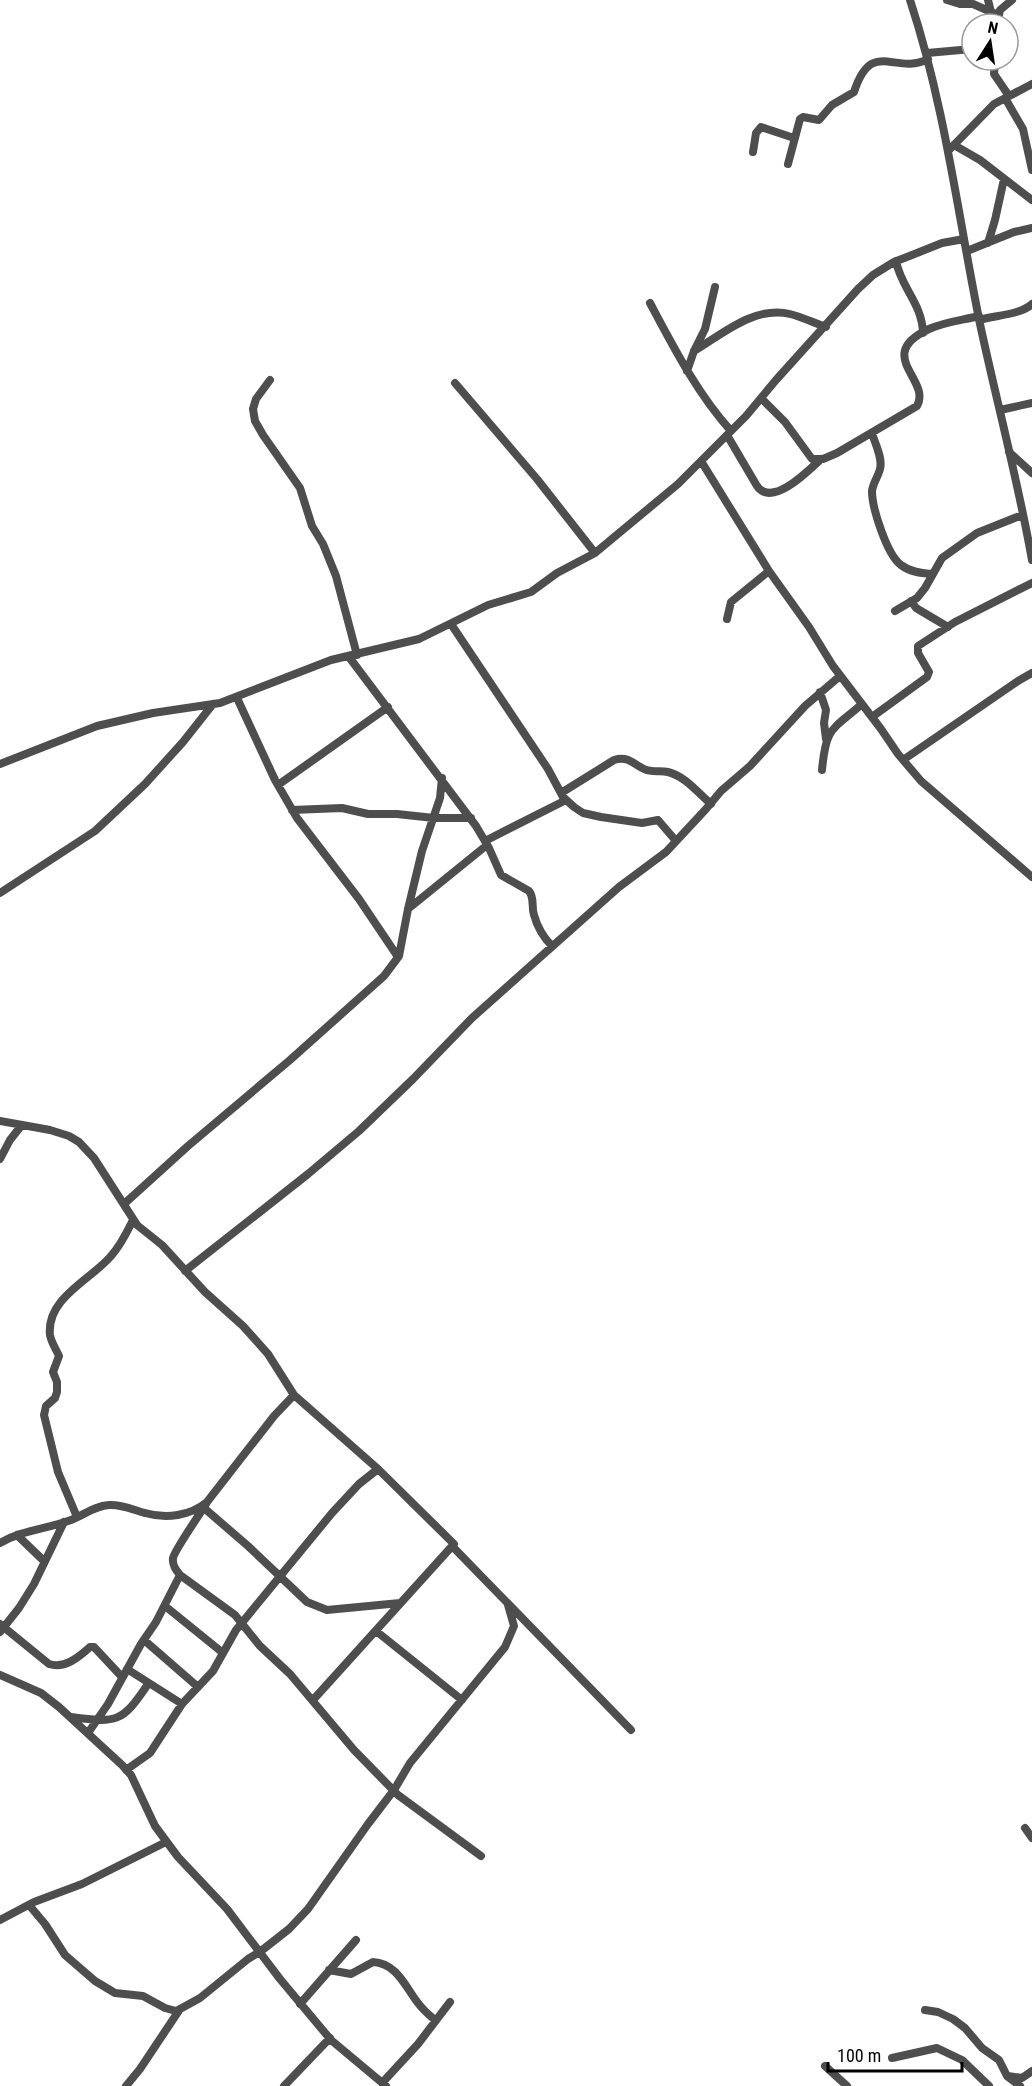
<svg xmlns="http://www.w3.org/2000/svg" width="1032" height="2086" viewBox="0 0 1032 2086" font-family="'Roboto Condensed',sans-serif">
<rect width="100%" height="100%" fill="#fff"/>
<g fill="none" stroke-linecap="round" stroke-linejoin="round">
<path stroke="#4e4e4e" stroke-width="8" d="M 910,0 C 945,106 958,216 980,324 C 997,403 1018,481 1032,560
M 947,0 L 960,4 L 973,4 L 998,15
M 988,0 L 991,12
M 997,24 L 1000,10 L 1012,0
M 927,53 L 972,49
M 995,60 L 994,74 L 1009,96
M 1005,98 L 1023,129 L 1032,170
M 954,145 L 980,160 L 1032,200
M 949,150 L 994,104 L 1032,84
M 753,152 L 756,133 L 761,127 L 794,138
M 788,164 L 800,119 L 803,117 L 819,120 L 832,105 L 854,92 C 872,37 895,76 928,59
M 988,243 L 995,220 L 1004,179
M 967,251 L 1014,232 L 1032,228
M 896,261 C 901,288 922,303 923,333
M 650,303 C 674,348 697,393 731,431
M 979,320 C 996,315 1020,315 1032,304
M 694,351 C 721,335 755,305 790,314 C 802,317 814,323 826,327
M 687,371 L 694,351 L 705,329 L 715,287
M 270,380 L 256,399 L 253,409 L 255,421 L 263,435 L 300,488 L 312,526 L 323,544 L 336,576 L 357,655
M 455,383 L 537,479 L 595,553
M 761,398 L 785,422 L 812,459 L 823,459 L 837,453 L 917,406 C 932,380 873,355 929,329 C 944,322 963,320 979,316
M 1000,410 L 1032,403
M 872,433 C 875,444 883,458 880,469 C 878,477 873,483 872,491 C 872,508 887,555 901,565 C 910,572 921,573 932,574
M 727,435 L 757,486 C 772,508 808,471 821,459
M 1009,452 L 1032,473
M 701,461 L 769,571 L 809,627 L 833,666 L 881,729 L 898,754 L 921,781 L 1032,877
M 911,601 L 916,608 L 948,627
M 895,611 L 917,598 L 925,588 L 942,558 L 977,533 L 1022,515
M 727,619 L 731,602 L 769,571
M 451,624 L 548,769 L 563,797 L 574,807 L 583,813 L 601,817 L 642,823 L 658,820 L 676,841
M 349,657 L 476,826 L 489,848 L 501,875 L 529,891 C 535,899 531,906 534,915 C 537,926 544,938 552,946
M 820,692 L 826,710 L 824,723 L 826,739
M 237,698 L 275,780 L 297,818 L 359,899 L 398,957
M 872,717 L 927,677 L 929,672 L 918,653 L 918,646 L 955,622 L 1032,583
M 903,760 L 1018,681 L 1032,673
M 0,764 L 97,726 L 153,713 L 220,703 L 331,660 L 419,639 L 488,605 L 531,592 L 557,573 L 595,553 L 678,484 L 746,416 L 776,380 L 858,289 L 873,275 L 894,262 L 912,255 L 942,243 L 964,239
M 822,770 C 826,727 831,731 862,704
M 278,785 L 388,707
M 561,793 L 614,760 C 628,756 632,763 644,769 C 652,773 660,770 668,772 C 685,776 698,793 711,804
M 292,810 L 342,808 L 368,814 L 397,814 L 434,818 L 471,818
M 485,841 L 566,800
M 0,893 L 95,831 L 145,784 L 183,742 L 213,704
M 408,909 L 487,845
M 0,1121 L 50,1130 L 69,1136 L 79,1142 L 94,1158 L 137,1225 L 162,1245 L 205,1292 L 243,1326 L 268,1354 L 294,1395 L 378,1469 L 454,1544 L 313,1700
M 0,1159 L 10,1140 L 21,1126
M 124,1204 L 188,1146 L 290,1060 L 384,976 L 399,956 L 408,909 L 422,851 L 440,798 L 442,778
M 185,1271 L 308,1174 L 359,1131 L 413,1079 L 472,1018 L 619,887 L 666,852 L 706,809 L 721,791 L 750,766 L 805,706 L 840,676
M 207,1502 C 201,1513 175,1549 173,1558 C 172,1565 176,1570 180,1575 L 235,1615 L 260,1646 L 290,1674 L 354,1750 L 398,1795 L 481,1856
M 204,1508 L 248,1546 L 307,1602 L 327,1610 L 400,1603
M 77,1517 L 58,1472 L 44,1415 L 46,1406 L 55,1398 L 57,1392 L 57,1382 L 53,1372 L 59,1356 C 56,1349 51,1342 50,1335 C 46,1298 92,1279 111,1256 C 121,1245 127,1232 133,1220
M 17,1535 L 44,1561
M 0,1543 C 22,1530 47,1529 71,1520 C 84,1515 94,1506 109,1505 C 122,1504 133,1510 145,1513 C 166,1519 190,1516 207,1502 L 274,1416 L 294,1395
M 452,1546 L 631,1730
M 165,1606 L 223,1653
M 0,1624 L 49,1664 C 65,1669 79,1657 90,1647 L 94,1647 L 122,1677
M 376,1631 L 462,1700
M 0,1632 L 19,1608 L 34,1584 L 64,1522
M 144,1640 L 198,1687
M 127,1669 L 182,1704
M 0,1675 L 41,1693 L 59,1707 L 122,1765 L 131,1775 L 155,1826 L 178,1857 L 227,1909 L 280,1979 L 331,2040 L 386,2086
M 71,1717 C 117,1723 122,1723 148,1684
M 88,1733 L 108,1704 L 141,1644 L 156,1622 L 180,1575
M 126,1770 L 150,1753 L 182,1704 L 213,1671 L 236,1630 L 332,1513 L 359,1484 L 378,1469
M 1025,1828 L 1032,1838
M 29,1905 L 45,1924 L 65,1955 L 95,1981 L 115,1993 L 143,1996 L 165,2008 L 176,2011 L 180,2009 L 200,1998 L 248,1959 L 261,1951 L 289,1929 L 308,1909 L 368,1824 L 394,1790 L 410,1763 L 505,1647 L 514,1626 L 508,1605
M 0,1920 L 34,1902 L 82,1884 L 166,1842
M 329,1970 L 351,1974 L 373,1962 C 397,1963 406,1988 418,2003 C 423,2010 429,2015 435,2020
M 300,2004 L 356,1940
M 925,2010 L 938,2012 L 953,2019 L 965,2028 L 982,2048 L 999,2060 L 1007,2076 L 1020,2086
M 892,2058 L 937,2048 L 962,2060 L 989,2086
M 825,2066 L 847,2086
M 1008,2076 L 1022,2078 L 1032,2071
M 382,2083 L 418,2044 L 450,2002
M 126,2086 L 140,2069 L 180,2009
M 284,2086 L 330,2038"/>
</g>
<g transform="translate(990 42) rotate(12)"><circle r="28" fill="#ffffff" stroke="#999999" stroke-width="1.5"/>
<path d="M0-4.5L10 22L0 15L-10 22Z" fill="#000000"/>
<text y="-9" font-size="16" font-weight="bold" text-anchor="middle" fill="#000000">N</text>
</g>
<path d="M828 2062v9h134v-9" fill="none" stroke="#000000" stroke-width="3"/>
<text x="837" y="2062" font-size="18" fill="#000000" stroke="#ffffff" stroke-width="4.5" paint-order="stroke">100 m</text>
</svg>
